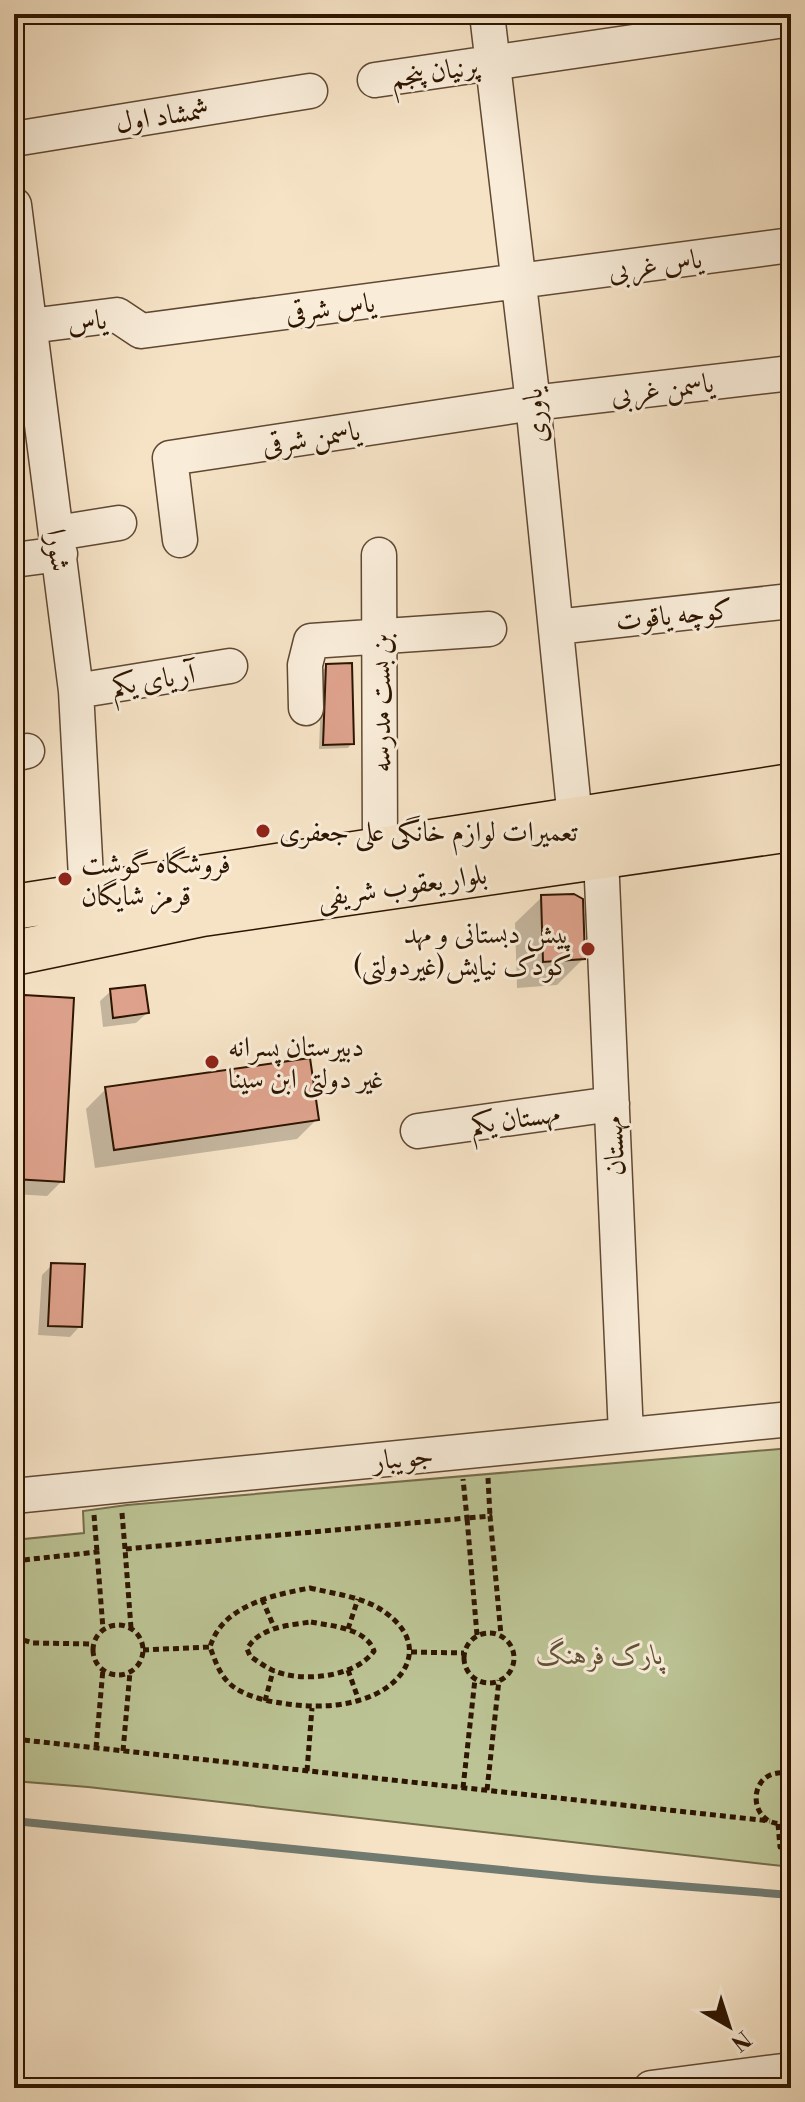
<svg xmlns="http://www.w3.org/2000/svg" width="805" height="2102" viewBox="0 0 805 2102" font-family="'Libre Bodoni',Amiri,serif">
<rect width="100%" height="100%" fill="#f6e3c6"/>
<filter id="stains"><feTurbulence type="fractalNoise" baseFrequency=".0025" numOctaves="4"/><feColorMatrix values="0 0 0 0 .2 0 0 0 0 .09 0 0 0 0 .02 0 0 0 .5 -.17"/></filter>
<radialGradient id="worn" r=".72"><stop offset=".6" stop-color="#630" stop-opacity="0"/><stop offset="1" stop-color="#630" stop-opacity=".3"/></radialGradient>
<path fill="#bcc495" stroke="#756c4a" stroke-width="2" d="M 791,1448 L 791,1867 L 88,1787 L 14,1781 L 14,1540 L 84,1533 L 83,1511 L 127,1505 Z"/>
<path fill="#0003" d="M 327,666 L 352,743 L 348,748 L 319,749 L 322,671 Z
M 542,897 L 583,959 L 557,985 L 517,988 L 515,923 Z
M 111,991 L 147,1013 L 136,1023 L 103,1027 L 100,1001 Z
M 25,997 L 62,1181 L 47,1196 L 14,1194 L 14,1008 Z
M 106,1089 L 317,1119 L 297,1139 L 95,1168 L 86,1109 Z
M 52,1265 L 80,1326 L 70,1337 L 38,1335 L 42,1275 Z"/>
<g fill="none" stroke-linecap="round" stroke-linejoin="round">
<path stroke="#717a70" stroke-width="8" d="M 14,1821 L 591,1879 L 791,1895"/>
</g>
<path fill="#dea28c" stroke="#2e1500" stroke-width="2" d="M 352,663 L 354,744 L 323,745 L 326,664 Z
M 574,894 L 583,899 L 585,959 L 543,962 L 541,895 Z
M 145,985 L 149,1013 L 113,1018 L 110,989 Z
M 24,995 L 74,998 L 64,1182 L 14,1179 L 14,1015 L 23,1013 Z
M 310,1058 L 319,1120 L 114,1150 L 105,1087 Z
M 51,1263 L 85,1264 L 82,1327 L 48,1326 Z"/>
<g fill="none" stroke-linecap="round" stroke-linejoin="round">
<defs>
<path id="minor" d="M 487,14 L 533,403 L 575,819
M 375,80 L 791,19
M 14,139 L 310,91
M 14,205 L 76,691 L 87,896
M 30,326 L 117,315 L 141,331 L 791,245
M 57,533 L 119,523
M 180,540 L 170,458 L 533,403 L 791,373
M 379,555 L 380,850
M 14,560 L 60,554
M 556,627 L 791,601
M 76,691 L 230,666
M 306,708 L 305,665 L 311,641 L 489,629
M 14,754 L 27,751
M 601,857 L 626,1435
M 418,1131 L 612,1104
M 14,1496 L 791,1419
M 651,2088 L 791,2070"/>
<path id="major" d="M 14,907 L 791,786
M 14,953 L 202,914 L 791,829"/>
</defs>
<use href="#minor" stroke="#604832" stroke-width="37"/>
<use href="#major" stroke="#2e1500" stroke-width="47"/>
<path stroke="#2e1500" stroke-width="5" stroke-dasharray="6 4" stroke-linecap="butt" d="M 488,1478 L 490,1516
M 122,1513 L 125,1549
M 94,1515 L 97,1552
M 14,1561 L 97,1552 L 103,1629
M 310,1588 C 335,1594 365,1597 386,1613 C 431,1646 405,1687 360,1700 C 334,1708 307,1707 281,1703 C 265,1701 242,1695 230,1684 C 219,1674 215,1660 210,1647 C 222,1606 272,1595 310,1588 Z
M 262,1599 L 274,1627
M 311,1622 C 332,1626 366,1628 374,1651 C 355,1678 300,1683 272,1670 C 264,1666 257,1661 250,1656 L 247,1649 C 259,1627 290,1625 311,1622 Z
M93 1650a25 25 0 1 1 50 0a25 25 0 1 1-50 0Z
M 131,1628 L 125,1549 L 467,1518 L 463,1479
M 348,1629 L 358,1599
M464 1658a25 25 0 1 1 50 0a25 25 0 1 1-50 0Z
M 477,1635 L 467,1518 L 490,1516 L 501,1635
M 14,1637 L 33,1643 L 93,1644
M 143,1650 L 210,1647
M 411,1652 L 464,1653
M 348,1670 L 359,1701
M 265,1701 L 273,1671
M 14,1739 L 770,1821
M 96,1748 L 103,1669
M 123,1751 L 130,1672
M 307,1771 L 312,1708
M 791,1774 C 743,1763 746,1835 791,1822
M 463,1788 L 475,1679
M 487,1790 L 499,1680
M 778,1824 L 780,1847 L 791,1847"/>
<use href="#minor" stroke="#f9edda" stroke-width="34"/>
<use href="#major" stroke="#f6e3c6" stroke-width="44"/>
</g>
<g fill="#8f2418" stroke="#f9edda" stroke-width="3">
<circle cx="263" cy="831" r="8"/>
<circle cx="65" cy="879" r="8"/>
<circle cx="588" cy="949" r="8"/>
<circle cx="212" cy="1062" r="8"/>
</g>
<g text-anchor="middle" stroke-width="6" stroke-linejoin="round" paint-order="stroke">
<g font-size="28" fill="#2e1500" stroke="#f9edda">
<text transform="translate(434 71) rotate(-9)" y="10">پرنیان پنجم</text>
<text transform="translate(162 115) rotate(-9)" y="10">شمشاد اول</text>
<text transform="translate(655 264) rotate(-8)" y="10">یاس غربی</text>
<text transform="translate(330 307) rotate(-7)" y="10">یاس شرقی</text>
<text transform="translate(87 320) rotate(-5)" y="10">یاس</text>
<text transform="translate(662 388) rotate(-7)" y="10">یاسمن غربی</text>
<text transform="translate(534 416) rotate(-96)" y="10">یاوری</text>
<text transform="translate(311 437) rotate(-9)" y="10">یاسمن شرقی</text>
<text transform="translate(59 550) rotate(83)" y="10">شورا</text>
<text transform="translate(674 614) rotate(-6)" y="10">کوچه یاقوت</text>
<text transform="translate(153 679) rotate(-9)" y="10">آریای یکم</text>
<text transform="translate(380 703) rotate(-90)" y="10">بن بست مدرسه</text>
<text transform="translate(402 885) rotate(-8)" y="10">بلوار یعقوب شریفی</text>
<text transform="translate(515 1118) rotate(-8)" y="10">مهستان یکم</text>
<text transform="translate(613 1146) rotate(-93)" y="10">مهستان</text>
<text transform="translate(403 1457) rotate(-6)" y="10">جویبار</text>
</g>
<g font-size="28" fill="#2e1500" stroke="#f9edda" text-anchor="start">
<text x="279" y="841">تعمیرات لوازم خانگی علی جعفری</text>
<text x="81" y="873">فروشگاه گوشت<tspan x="81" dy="32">قرمز شایگان</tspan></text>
<text x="572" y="943" text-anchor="end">پیش دبستانی و مهد<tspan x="572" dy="32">کودک نیایش(غیردولتی)</tspan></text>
<text x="228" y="1056">دبیرستان پسرانه<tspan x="228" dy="32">غیر دولتی ابن سینا</tspan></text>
</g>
<g font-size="28" font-style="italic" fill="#605234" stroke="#f9edda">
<text x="600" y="1664">پارک فرهنگ</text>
</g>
</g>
<rect width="805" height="2102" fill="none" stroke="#f6e3c6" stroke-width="48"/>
<rect x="16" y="16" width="773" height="2070" fill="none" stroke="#2e1500" stroke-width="4"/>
<rect x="24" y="24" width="757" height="2054" fill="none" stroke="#2e1500" stroke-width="2"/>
<g transform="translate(729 2026) rotate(141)" stroke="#f9edda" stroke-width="6" paint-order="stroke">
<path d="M0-6L14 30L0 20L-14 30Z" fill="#2e1500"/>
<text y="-12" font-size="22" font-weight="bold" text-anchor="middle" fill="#2e1500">N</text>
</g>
<rect width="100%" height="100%" filter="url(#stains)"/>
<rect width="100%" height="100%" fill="url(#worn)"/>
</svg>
